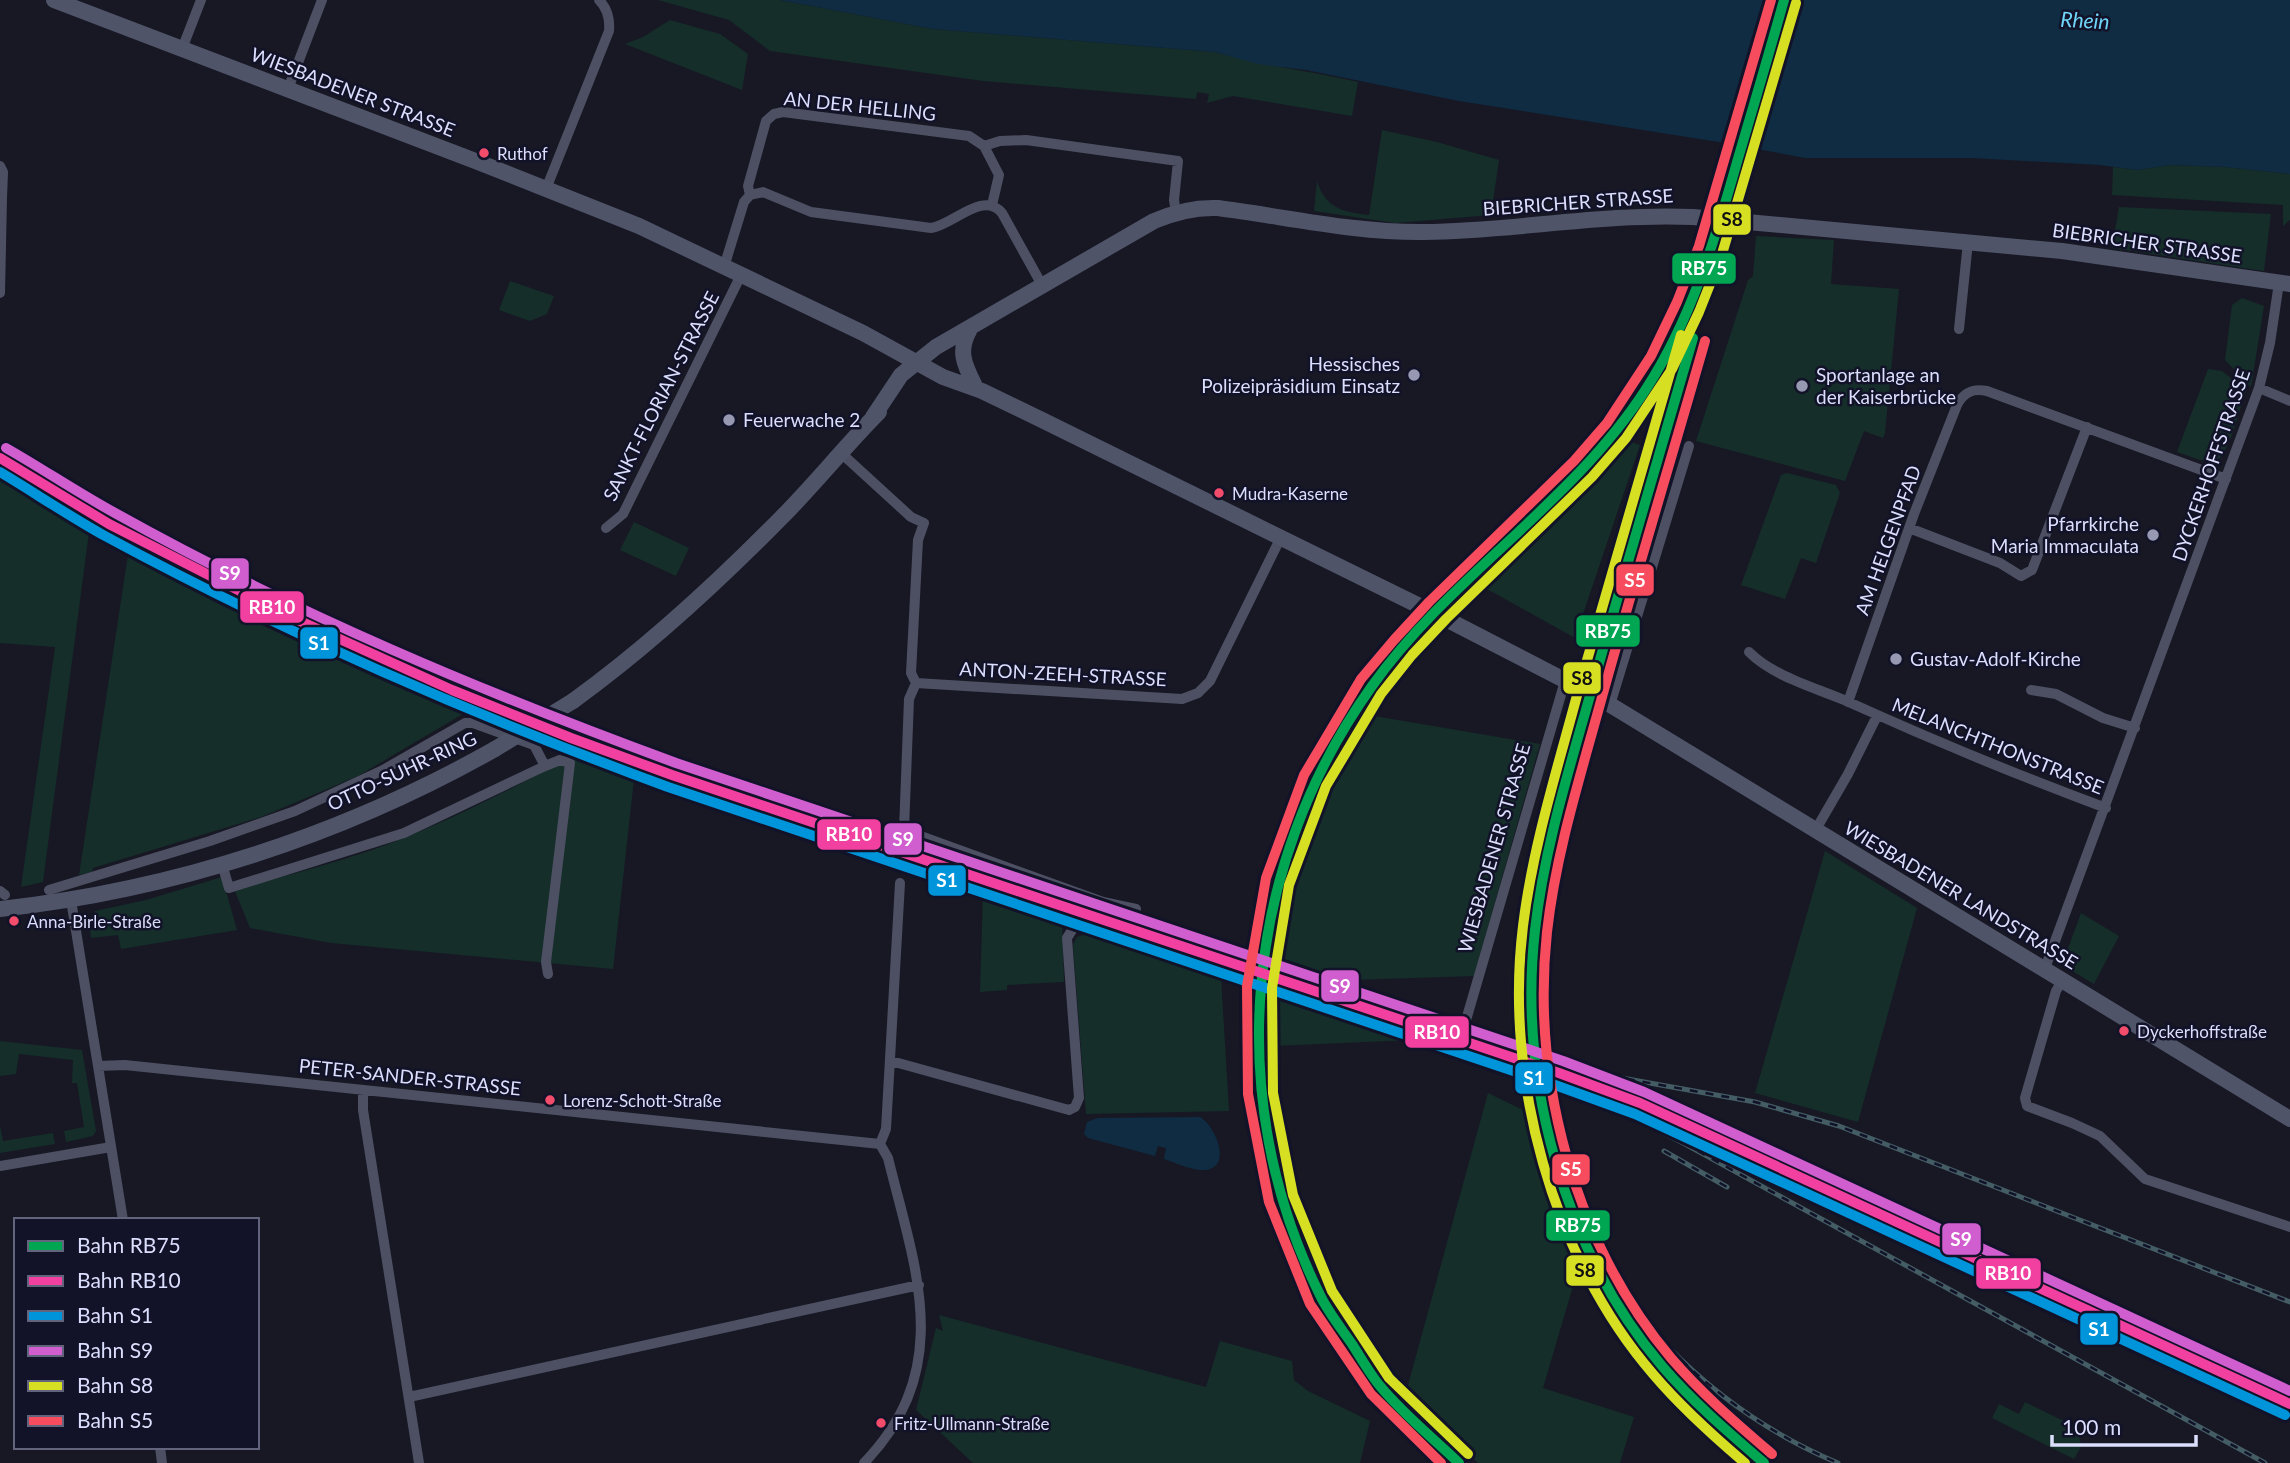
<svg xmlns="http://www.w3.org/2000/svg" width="2290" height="1463" viewBox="0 0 2290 1463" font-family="Lato,sans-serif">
<rect width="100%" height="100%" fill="#171824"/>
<path fill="#152e2a" d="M 658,0 L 780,0 L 933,29 L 1215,52 C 1262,65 1310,71 1358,82 L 1352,116 L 1233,96 L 1207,103 L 1209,94 L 1197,92 L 1196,99 L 983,81 L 770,51 L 729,20 Z
M 670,20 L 720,34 L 748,54 L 742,90 L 625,44 L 643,37 Z
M 1382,130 L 1437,142 L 1499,160 L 1491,215 L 1395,223 L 1314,211 L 1317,181 C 1325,208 1343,212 1369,215 Z
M 2170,165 L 2225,167 L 2290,174 L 2290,220 L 2283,226 L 2283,205 L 2112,195 L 2113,167 L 2137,170 Z
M 2119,207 L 2271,214 L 2264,271 L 2112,248 Z
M 1756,236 L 1834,240 L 1831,284 L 1899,289 L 1885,433 L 1883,438 L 1864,431 L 1845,481 L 1696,441 L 1748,280 L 1753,276 Z
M 510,281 L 554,296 L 547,314 L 530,321 L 499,310 Z
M 2242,298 L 2264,306 L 2251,387 L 2225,360 L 2232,305 Z
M 2208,369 L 2222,371 L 2246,390 C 2241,404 2229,457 2215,461 C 2205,464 2188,455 2177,452 Z
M 1623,439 L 1640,445 L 1575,638 L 1480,585 Z
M 1787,473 L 1836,485 L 1840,493 L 1816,563 L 1801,558 L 1785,599 L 1741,585 L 1781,475 Z
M 0,477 L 89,532 L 43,882 L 21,887 L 55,647 L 0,643 Z
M 634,522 L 689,548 L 676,576 L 620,550 Z
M 128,555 L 279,625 L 473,708 L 358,776 L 261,817 L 93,868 L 92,872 L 79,875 Z
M 1374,716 L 1540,744 L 1474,976 L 1319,981 L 1275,966 L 1280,926 L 1292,879 L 1310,829 L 1331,780 Z
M 569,758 L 634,779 L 613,969 L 331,943 L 250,928 L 234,889 C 289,875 345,861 399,840 C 457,817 513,788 569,758 Z
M 1825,851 L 1917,908 L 1858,1122 L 1755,1093 Z
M 222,877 L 237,930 L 121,949 L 118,935 L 91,938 L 89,921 L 95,911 L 146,900 Z
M 983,892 L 1062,918 L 1064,982 L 1007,985 L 1007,990 L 980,992 Z
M 2081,913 L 2119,936 L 2094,984 L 2062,965 Z
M 1086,934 L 1221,977 L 1229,1111 L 1086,1114 L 1073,945 L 1077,937 Z
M 1274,997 L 1413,1040 L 1273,1046 Z
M 0,1041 L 82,1050 L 96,1131 L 93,1136 L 66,1142 L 64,1131 L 84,1127 L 77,1083 L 72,1083 L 73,1060 L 19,1054 L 16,1074 L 0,1076 Z
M 1488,1093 L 1523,1110 L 1539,1176 L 1581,1266 L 1574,1283 L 1543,1388 L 1634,1417 L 1620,1463 L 1478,1463 L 1405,1396 Z
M 0,1125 L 3,1141 L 53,1133 L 55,1144 L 0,1153 Z
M 939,1315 L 1206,1387 L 1220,1341 L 1292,1361 L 1294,1380 L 1308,1391 L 1370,1421 L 1360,1463 L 973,1463 L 916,1410 L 936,1328 L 943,1331 Z
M 2025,1402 L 2078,1428 L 2081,1447 L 2074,1459 L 1992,1418 L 1999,1404 L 2019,1414 Z"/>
<path fill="#0f2c43" d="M 780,0 L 2290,0 L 2290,174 L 2225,167 L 2170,165 L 2137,170 L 2100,165 L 1971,158 L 1805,158 L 1719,142 L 1459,101 L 1306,70 L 1258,64 L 1215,52 L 933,29 Z
M 1200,1117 C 1213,1124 1230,1159 1212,1168 C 1200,1175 1177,1163 1164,1159 L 1166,1148 L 1158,1146 L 1155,1156 L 1088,1138 L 1084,1134 L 1087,1122 L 1098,1118 Z"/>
<path fill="#171824" d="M 1779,0 L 1795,0 L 1751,151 L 1736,148 Z"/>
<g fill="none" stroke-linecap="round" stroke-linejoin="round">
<path stroke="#4d5063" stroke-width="10" d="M 182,49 L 201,0
M 288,89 L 322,0
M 984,146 L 999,175 L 992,205
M 0,166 L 3,172 L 2,198
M 546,189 L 609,31 C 610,19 608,9 599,0
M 750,195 L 748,186 L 766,121 L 774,114 L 783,112 L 969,136 L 984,146 L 1000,141 L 1026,140 L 1178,161 L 1174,200 L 1176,213
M 0,197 L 2,198 L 0,293
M 724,267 L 744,202 L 750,195 L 763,192 L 811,212 L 931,228 C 953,225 983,190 1002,213 L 1042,285
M 1959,329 L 1968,242
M 2259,388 L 2290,401
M 841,453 L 911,517 L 924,523 L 918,540 L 911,673 L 916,683 L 909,699 L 904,830 L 1103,902 L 1136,909
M 606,528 L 623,514 L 741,275
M 1909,528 L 2000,563 L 2021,576 L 2032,570 L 2087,427
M 1749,652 C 1773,676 1813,687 1844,700 C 1930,739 2017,775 2106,808
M 916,683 L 1182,699 L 1198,693 L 1210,681 L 1281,537
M 2031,690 L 2056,694 L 2103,718 L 2135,728
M 1848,702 L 1914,514 L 1957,405 C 1964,392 1973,388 1987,391 L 2226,479
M 1610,705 L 1689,446
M 545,766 L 560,760 L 570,763 L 546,962 L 548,974
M 1815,831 L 1848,774 L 1877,716
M 49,890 L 210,841 L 295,811 L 383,770 L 465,723 L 473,723 L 534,745 L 545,766 L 404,833 L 229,888 L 222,864
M 0,891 L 5,895
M 71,900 L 123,1220
M 2044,971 L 2259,388 L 2270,343 L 2279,283
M 2062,981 L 2056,991 L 2025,1098 L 2027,1106 L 2072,1123 L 2100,1136 L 2145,1179 L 2290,1227
M 1464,1027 L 1565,681
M 891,1061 L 1069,1110 L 1075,1107 L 1079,1098 L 1067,938 L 1072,930
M 98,1066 L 125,1065 L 880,1144 L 888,1158 C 915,1268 956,1368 864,1463
M 363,1090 L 363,1110 L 419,1463
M 880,1144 L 886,1129 L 900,883
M 0,1166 L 111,1147
M 409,1397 L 919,1285
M 160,1447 L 162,1463"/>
<path stroke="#505469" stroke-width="16" d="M 54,0 L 478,162 L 639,226 L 863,333 L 943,377 L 982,391 L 1042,420 L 1448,620 L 1599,698 L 2290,1119
M 969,331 C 958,351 964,364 974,384
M 873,417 L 901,375 L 936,347 L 1154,221 C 1175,212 1195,207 1218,208 C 1287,217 1356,233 1425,232 C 1514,231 1603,213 1693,217 L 2062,251 L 2290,284
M 573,701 C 648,647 716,584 781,518 C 815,484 845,446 879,412
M 0,909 C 174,890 343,835 495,749"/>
<defs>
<path id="rail" d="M 1471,1043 L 1561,1067 L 1755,1102 L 1839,1126 L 2290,1302
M 1510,1062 L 1592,1096 L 1685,1144 L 2265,1463
M 1664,1151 L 1727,1187
M 1559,1175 C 1608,1305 1710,1409 1838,1463"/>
</defs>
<use href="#rail" stroke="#445d65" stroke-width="5"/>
<use href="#rail" stroke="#121329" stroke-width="2.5" stroke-dasharray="8" stroke-linecap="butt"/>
<path stroke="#505469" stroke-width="16" d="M 495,749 L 573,701"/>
<defs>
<path id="rail-1" d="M 1693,338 C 1659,456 1624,573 1591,692 C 1569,770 1544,849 1535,930 C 1518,1079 1564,1251 1662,1366 C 1693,1402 1728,1432 1764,1463
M 1459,1463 C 1433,1438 1403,1414 1380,1386 C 1370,1374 1361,1358 1352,1344 C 1341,1328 1328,1312 1320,1295 C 1222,1098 1244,865 1372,686 C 1450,576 1572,504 1646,389 C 1691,320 1715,240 1737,162 C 1753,108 1769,54 1784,0"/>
<path id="rail-2" d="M 0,458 L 109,524 L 289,616 L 452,690 L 571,738 L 672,775 L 1559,1073 L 1640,1103 L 2290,1404"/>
<path id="rail-3" d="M 0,472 C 35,493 69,516 105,536 C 286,634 475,716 668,787 L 1555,1085 L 1635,1114 L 2285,1415"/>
<path id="rail-4" d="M 6,448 C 43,469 78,493 115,513 C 294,613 485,693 676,763 L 1563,1061 L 1644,1092 L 2290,1391"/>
<path id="rail-5" d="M 1681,335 C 1648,453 1612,570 1579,688 C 1558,767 1533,845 1523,926 C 1504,1078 1552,1257 1653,1374 C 1681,1407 1712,1435 1745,1463
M 1468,1454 L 1389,1378 L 1332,1291 L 1293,1195 L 1273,1093 L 1272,988 L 1289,885 L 1326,786 L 1381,694 L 1412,655 L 1446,619 L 1592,477 L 1626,438 L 1672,369 L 1699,312 L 1722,254 L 1796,3"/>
<path id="rail-6" d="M 1705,341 C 1671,460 1635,578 1602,697 C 1581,774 1556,852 1547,932 C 1531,1080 1575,1244 1671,1358 C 1702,1394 1736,1423 1772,1454
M 1441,1463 L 1371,1394 L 1310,1304 L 1269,1202 L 1248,1094 L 1247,986 L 1266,878 L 1304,775 L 1361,679 L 1394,640 L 1429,602 L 1574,461 L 1607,423 L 1651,356 L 1677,302 L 1699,246 L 1771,0"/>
</defs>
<use href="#rail-1" stroke="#121329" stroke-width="16"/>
<use href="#rail-2" stroke="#121329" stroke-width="16"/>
<use href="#rail-3" stroke="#121329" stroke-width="16"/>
<use href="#rail-4" stroke="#121329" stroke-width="16"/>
<use href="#rail-5" stroke="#121329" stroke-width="16"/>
<use href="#rail-6" stroke="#121329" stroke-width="16"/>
<use href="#rail-1" stroke="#00a651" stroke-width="10"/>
<use href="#rail-2" stroke="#f240a1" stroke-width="10"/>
<use href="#rail-3" stroke="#0095da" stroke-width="10"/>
<use href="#rail-4" stroke="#d15ecf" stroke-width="10"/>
<use href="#rail-5" stroke="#d7df23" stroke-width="10"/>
<use href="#rail-6" stroke="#f64c5d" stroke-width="10"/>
</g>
<g fill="#f44d6c" stroke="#121329" stroke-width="2.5">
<circle cx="484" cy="153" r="6"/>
<circle cx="1219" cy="493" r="6"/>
<circle cx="14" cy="921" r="6"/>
<circle cx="2124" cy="1031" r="6"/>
<circle cx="550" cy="1100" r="6"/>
<circle cx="881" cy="1423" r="6"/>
</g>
<g fill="#9699b1" stroke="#121329" stroke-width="2.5">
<circle cx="1414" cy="375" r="7"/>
<circle cx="1802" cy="386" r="7"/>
<circle cx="729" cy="420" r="7"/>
<circle cx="2153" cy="535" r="7"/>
<circle cx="1896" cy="659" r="7"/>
</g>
<g text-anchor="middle" stroke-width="5" stroke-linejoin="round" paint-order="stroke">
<g font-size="17" fill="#dbdefd" stroke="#121329" text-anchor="start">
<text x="497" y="160">Ruthof</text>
<text x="1232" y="500">Mudra-Kaserne</text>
<text x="27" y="928">Anna-Birle-Straße</text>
<text x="2137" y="1038">Dyckerhoffstraße</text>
<text x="563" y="1107">Lorenz-Schott-Straße</text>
<text x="894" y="1430">Fritz-Ullmann-Straße</text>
</g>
<g font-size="19" fill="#dbdefd" stroke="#121329">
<text transform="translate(353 92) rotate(21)" y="7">WIESBADENER STRASSE</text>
<text transform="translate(860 106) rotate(6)" y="7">AN DER HELLING</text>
<text transform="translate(1578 202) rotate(-4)" y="7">BIEBRICHER STRASSE</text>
<text transform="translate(2147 243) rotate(8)" y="7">BIEBRICHER STRASSE</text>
<text transform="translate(661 396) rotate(-63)" y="7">SANKT-FLORIAN-STRASSE</text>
<text transform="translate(2211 465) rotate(-71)" y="7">DYCKERHOFFSTRASSE</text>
<text transform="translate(1888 540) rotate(-70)" y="7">AM HELGENPFAD</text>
<text transform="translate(1063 674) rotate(3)" y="7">ANTON-ZEEH-STRASSE</text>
<text transform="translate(1998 746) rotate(22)" y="7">MELANCHTHONSTRASSE</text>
<text transform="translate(402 771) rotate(-25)" y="7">OTTO-SUHR-RING</text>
<text transform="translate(1494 848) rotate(-74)" y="7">WIESBADENER STRASSE</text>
<text transform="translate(1961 895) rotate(31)" y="7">WIESBADENER LANDSTRASSE</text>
<text transform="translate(410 1077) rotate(6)" y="7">PETER-SANDER-STRASSE</text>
</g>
<g font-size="19" fill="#dbdefd" stroke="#121329" text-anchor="start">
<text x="1400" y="371" text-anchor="end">Hessisches<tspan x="1400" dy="22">Polizeipräsidium Einsatz</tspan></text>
<text x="1816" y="382">Sportanlage an<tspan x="1816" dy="22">der Kaiserbrücke</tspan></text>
<text x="743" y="427">Feuerwache 2</text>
<text x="2139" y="531" text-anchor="end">Pfarrkirche<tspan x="2139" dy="22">Maria Immaculata</tspan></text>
<text x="1910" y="666">Gustav-Adolf-Kirche</text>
</g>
<g font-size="21" font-style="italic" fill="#6fd5f8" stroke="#121329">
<text transform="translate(2085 21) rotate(3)" y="7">Rhein</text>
</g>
</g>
<g stroke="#121329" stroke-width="2.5">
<rect x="1712" y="203" width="40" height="33" rx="7" fill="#d7df23"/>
<rect x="1671" y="252" width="66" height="33" rx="7" fill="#00a651"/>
<rect x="210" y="557" width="40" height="33" rx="7" fill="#d15ecf"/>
<rect x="1615" y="563" width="40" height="34" rx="7" fill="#f64c5d"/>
<rect x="239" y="590" width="66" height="34" rx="7" fill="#f240a1"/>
<rect x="1575" y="614" width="66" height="34" rx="7" fill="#00a651"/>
<rect x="299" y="626" width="40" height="34" rx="7" fill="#0095da"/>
<rect x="1562" y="661" width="40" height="34" rx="7" fill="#d7df23"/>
<rect x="816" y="818" width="66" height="33" rx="7" fill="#f240a1"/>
<rect x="883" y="822" width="40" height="34" rx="7" fill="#d15ecf"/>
<rect x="927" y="864" width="40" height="33" rx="7" fill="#0095da"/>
<rect x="1320" y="969" width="40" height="34" rx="7" fill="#d15ecf"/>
<rect x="1404" y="1015" width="66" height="34" rx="7" fill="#f240a1"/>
<rect x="1514" y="1061" width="40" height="34" rx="7" fill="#0095da"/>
<rect x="1551" y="1153" width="40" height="33" rx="7" fill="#f64c5d"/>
<rect x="1545" y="1209" width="66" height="33" rx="7" fill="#00a651"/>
<rect x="1941" y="1222" width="41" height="34" rx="7" fill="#d15ecf"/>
<rect x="1565" y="1254" width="40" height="33" rx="7" fill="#d7df23"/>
<rect x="1975" y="1257" width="67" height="33" rx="7" fill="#f240a1"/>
<rect x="2079" y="1312" width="40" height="34" rx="7" fill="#0095da"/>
</g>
<g font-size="19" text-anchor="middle" font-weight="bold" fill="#fff">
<text x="1704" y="275">RB75</text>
<text x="230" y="580">S9</text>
<text x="1635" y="587">S5</text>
<text x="272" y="614">RB10</text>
<text x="1608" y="638">RB75</text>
<text x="319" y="650">S1</text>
<text x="849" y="841">RB10</text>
<text x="903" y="846">S9</text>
<text x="947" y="887">S1</text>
<text x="1340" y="993">S9</text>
<text x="1437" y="1039">RB10</text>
<text x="1534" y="1085">S1</text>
<text x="1571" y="1176">S5</text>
<text x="1578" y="1232">RB75</text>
<text x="1961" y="1246">S9</text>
<text x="2008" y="1280">RB10</text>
<text x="2099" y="1336">S1</text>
</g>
<g font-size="19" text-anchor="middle" font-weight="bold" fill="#111">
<text x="1732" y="226">S8</text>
<text x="1582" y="685">S8</text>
<text x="1585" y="1277">S8</text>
</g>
<rect x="14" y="1218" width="245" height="231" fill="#121329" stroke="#62647e" stroke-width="2"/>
<rect x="28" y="1241" width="35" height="10" fill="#00a651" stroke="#62647e" stroke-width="2"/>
<text x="77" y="1253" font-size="21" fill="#dbdefd">Bahn RB75</text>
<rect x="28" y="1276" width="35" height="10" fill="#f240a1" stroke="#62647e" stroke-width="2"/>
<text x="77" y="1288" font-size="21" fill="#dbdefd">Bahn RB10</text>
<rect x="28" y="1311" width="35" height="10" fill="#0095da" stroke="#62647e" stroke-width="2"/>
<text x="77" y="1323" font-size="21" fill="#dbdefd">Bahn S1</text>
<rect x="28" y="1346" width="35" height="10" fill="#d15ecf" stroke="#62647e" stroke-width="2"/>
<text x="77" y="1358" font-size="21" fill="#dbdefd">Bahn S9</text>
<rect x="28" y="1381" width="35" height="10" fill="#d7df23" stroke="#62647e" stroke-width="2"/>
<text x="77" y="1393" font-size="21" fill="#dbdefd">Bahn S8</text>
<rect x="28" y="1416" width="35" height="10" fill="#f64c5d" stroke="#62647e" stroke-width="2"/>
<text x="77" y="1428" font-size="21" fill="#dbdefd">Bahn S5</text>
<path d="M2052 1435v10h144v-10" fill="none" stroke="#dbdefd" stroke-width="3.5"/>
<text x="2062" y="1435" font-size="21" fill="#dbdefd" stroke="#121329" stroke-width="5" paint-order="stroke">100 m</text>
</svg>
